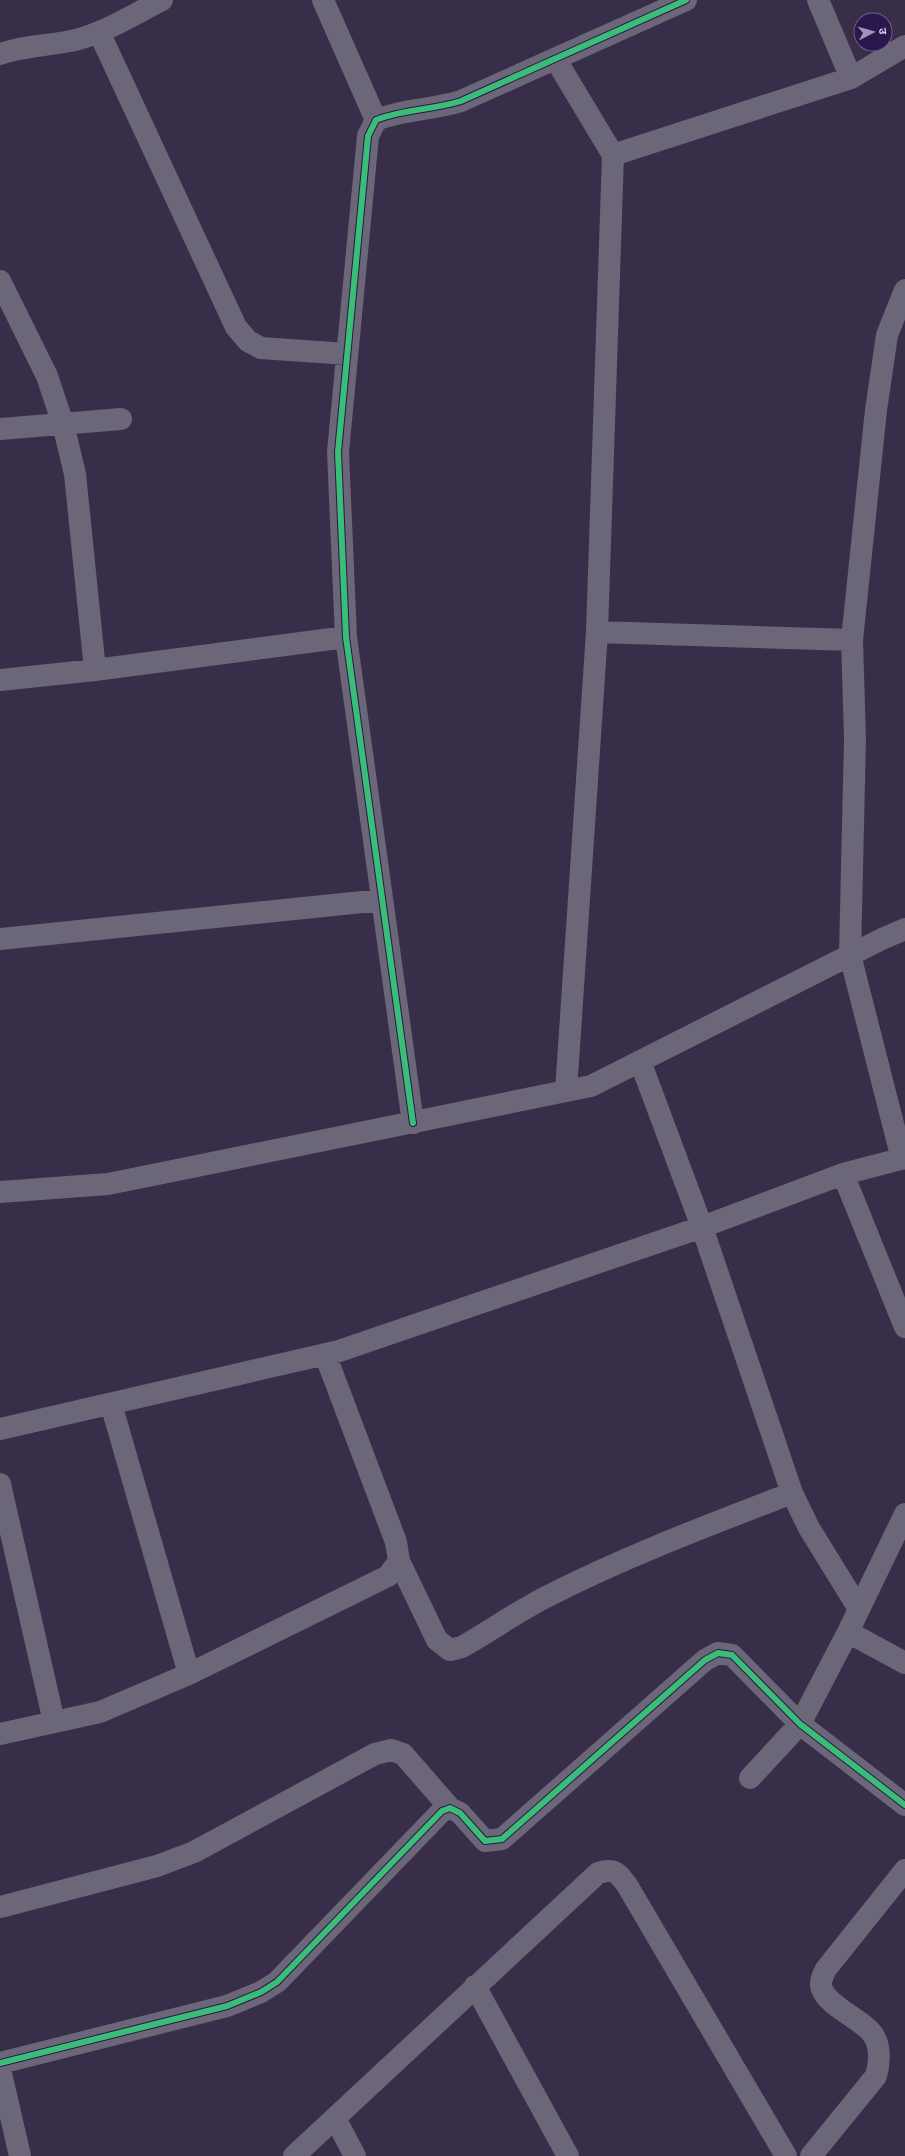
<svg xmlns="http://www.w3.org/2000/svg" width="905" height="2156" viewBox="0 0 905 2156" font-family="Quicksand,'Noto Sans Devanagari',sans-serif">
<rect width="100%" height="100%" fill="#382e4a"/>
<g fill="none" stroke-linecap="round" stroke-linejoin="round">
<path stroke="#6b6678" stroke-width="22" d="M 323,0 L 376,120
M 818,0 L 851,78
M 99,32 L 236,327 L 248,341 L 261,348 L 347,354
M 0,54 C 25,45 53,46 79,39 C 108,31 135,14 162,0
M 556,60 L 613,155 L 597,632 L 566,1091
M 613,155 L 851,78 L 905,46
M 0,281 L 47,376 L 63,424 L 75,474 L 95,670
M 0,429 L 121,419
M 597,632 L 852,640
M 0,680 L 95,670 L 346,637
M 0,939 L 382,900
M 640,1061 L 702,1227 L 792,1493 L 809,1528 L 859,1609
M 413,1123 L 346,637 L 338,452 L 368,136 L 376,120 C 403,109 433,110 461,101 L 686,0
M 902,1159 L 850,955 L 855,739 L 852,640 L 876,410 L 887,335 L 905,290
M 843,1174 L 905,1327
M 0,1192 L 108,1184 L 591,1086 L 882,939 L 905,929
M 111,1404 L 189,1674
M 0,1429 L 339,1351 L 702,1227 L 843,1174 L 905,1158
M 0,1484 L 54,1722
M 399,1561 L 437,1640 L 450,1650 L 462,1647 C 490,1631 517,1612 546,1597 C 626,1556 709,1525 792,1493
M 848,1632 L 905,1663
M 0,1734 L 100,1712 L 189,1674 L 388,1576 L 399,1561 L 396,1542 L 325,1354
M 750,1778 L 800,1724 L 848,1632 L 905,1514
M 0,1907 L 157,1866 L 194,1852 L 375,1754 L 391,1750 L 403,1754 L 450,1808
M 475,1986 L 568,2156
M 0,2063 L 227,2006 L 261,1992 L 277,1982 L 442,1811 L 450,1808 L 460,1813 L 485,1841 L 502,1839 L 705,1660 L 718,1653 L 732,1655 L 800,1724 L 905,1805
M 0,2069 L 20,2156
M 335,2118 L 355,2156
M 294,2156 L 598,1873 C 614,1868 617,1872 627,1885 L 786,2156
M 811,2156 L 876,2076 C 880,2062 881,2044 871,2032 C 860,2019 827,2005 822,1989 C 819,1982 823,1975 826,1969 L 905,1870"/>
<defs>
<path id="cycleway" d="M 413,1123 L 346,637 L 338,452 L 368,136 L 376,120 C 403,109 433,110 461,101 L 686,0
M 0,2063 L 227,2006 L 261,1992 L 277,1982 L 442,1811 L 450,1808 L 460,1813 L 485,1841 L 502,1839 L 705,1660 L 718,1653 L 732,1655 L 800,1724 L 905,1805"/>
</defs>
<use href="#cycleway" stroke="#2a174b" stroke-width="8"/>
<use href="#cycleway" stroke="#3abd76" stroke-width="6"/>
</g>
<g transform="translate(873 32) rotate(84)"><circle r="19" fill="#2a174b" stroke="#6f608d"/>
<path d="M0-3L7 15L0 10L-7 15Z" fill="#9f96b5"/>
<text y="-6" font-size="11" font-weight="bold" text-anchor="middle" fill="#d6ceef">उ</text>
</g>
</svg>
